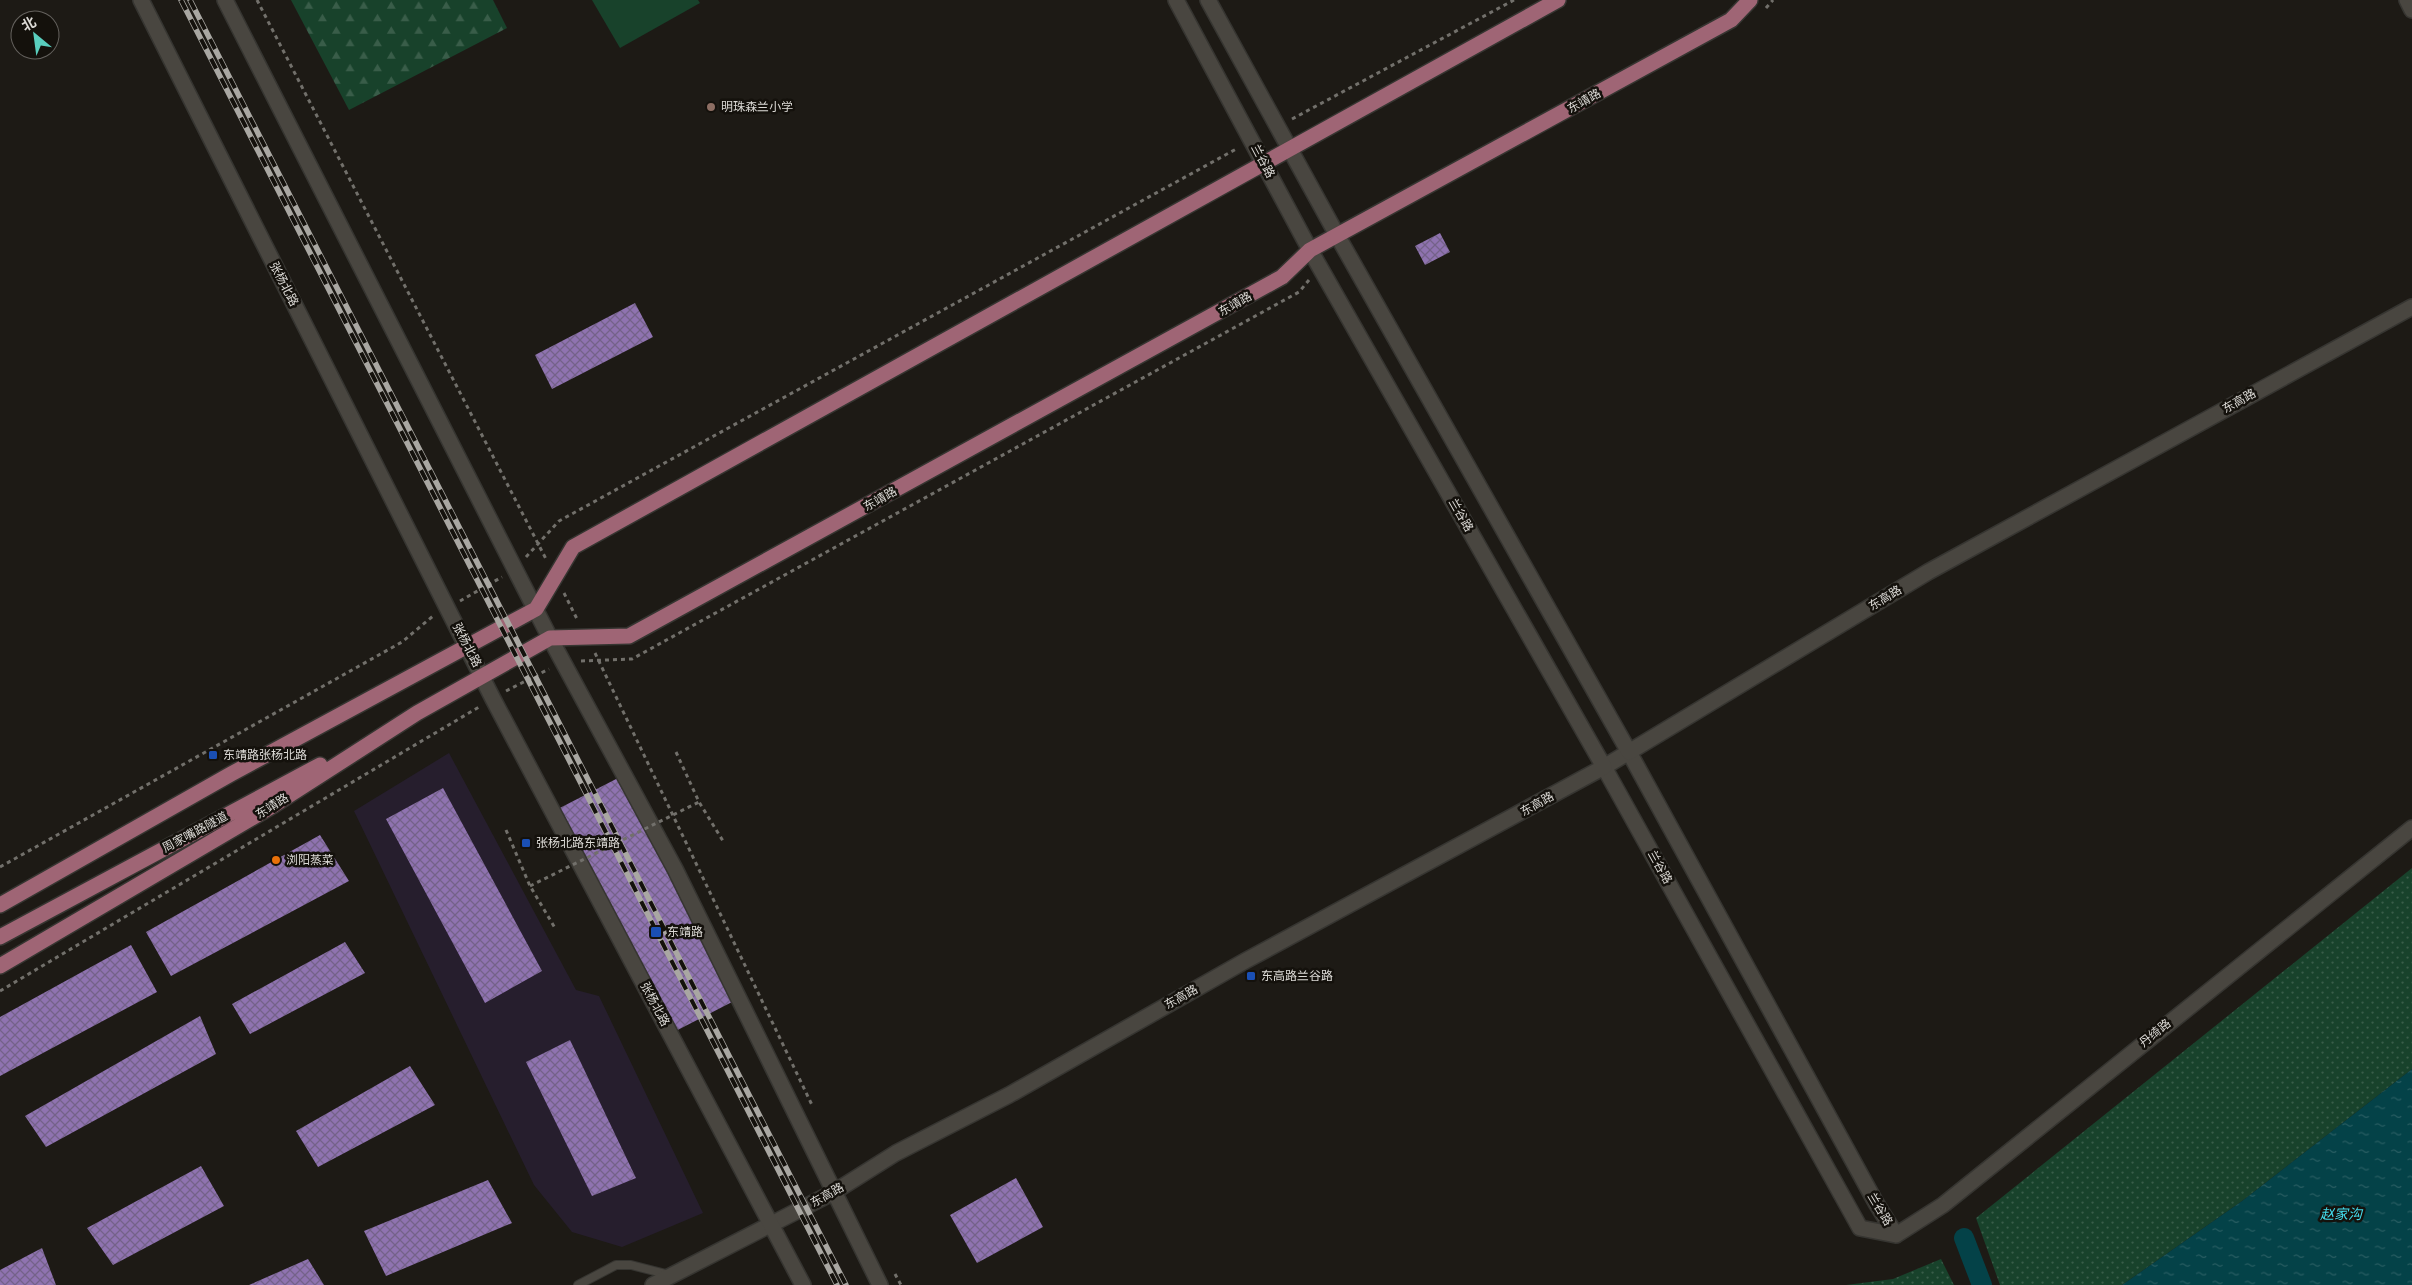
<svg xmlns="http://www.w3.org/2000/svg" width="2412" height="1285" viewBox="0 0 2412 1285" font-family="Raleway,'Noto Sans SC',sans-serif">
<defs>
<pattern id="forest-firs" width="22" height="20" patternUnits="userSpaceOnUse" patternTransform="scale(1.25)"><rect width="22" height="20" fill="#18422b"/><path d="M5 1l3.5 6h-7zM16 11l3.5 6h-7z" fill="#395d49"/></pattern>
<pattern id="park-dots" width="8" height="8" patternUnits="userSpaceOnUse" patternTransform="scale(1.25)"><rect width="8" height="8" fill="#18422b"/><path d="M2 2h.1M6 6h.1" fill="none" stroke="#395d49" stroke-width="1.8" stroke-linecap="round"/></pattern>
<pattern id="water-ripples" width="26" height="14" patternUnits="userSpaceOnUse" patternTransform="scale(1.25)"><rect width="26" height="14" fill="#044248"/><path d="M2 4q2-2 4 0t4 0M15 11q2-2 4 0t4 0" fill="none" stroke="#285d62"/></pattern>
<pattern id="building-cross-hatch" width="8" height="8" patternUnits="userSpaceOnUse" patternTransform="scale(1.25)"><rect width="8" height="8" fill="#8f73b0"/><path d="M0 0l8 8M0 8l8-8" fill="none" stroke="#746289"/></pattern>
</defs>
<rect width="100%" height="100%" fill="#1d1a15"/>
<path fill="#261e2d" d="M 449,753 L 576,990 L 599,996 L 703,1213 L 622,1247 L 572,1232 L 534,1185 L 354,811 Z"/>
<path fill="url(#forest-firs)" d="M 291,0 L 493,0 L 507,28 L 349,110 Z"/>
<path fill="url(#park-dots)" d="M 2412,868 L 2412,1069 L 2242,1201 L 2122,1285 L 2000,1285 L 1976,1218 Z
M 1941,1259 L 1954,1285 L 1846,1285 L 1893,1279 Z"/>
<path fill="#18422b" d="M 592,0 L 698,0 L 700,3 L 620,48 Z"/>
<path fill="url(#water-ripples)" d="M 2412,1069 L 2412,1285 L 2122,1285 L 2242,1201 Z"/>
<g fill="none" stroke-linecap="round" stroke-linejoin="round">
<path stroke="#044248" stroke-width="20" d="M 1964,1238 L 1982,1285"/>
</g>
<path fill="url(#building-cross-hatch)" d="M 1440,233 L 1450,252 L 1425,265 L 1415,246 Z
M 635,303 L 653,337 L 552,389 L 535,355 Z
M 620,777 L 734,1001 L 666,1036 L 552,812 Z
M 443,788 L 542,971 L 485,1003 L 386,819 Z
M 320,835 L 349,881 L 171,976 L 146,932 Z
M 345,942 L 365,973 L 250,1034 L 232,1004 Z
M 131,945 L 157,992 L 0,1076 L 0,1017 Z
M 200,1016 L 216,1054 L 46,1147 L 25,1116 Z
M 570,1040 L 636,1178 L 592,1196 L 526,1062 Z
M 410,1066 L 435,1105 L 318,1167 L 296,1131 Z
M 201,1166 L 224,1206 L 113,1265 L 87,1228 Z
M 1016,1178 L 1043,1227 L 977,1263 L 950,1215 Z
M 488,1180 L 512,1223 L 386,1276 L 364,1231 Z
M 42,1248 L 56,1285 L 0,1285 L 0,1270 Z
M 308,1259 L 324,1285 L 249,1285 Z"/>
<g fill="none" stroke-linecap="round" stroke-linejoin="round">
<defs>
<path id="service" d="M 578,1285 L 616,1265 L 631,1265 L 670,1275"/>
<path id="minor" d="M 2407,0 L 2412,10
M 1629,752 L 1876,1203 L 1896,1235 L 1860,1228 L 1604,767 Z
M 1896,1235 L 1943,1205 L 2412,828"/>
<path id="tertiary" d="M 1208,0 L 1337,235 L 1629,752 L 1928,572 L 2412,307
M 653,1285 L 834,1192 L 896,1153 L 1009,1095 L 1245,961 L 1604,767 L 1310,250 L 1176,0"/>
<path id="secondary" d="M 141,0 L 493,699 L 803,1285
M 225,0 L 550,638 L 675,869 L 880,1285"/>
<path id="primary" d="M 0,905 L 231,774 L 536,609 L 573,547 L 1558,0
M 0,937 L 320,765
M 0,966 L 274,805 L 417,713 L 550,638 L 629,636 L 1282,277 L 1310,250 L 1731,20 L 1750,0"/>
</defs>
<use href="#service" stroke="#363531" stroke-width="10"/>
<use href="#minor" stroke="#363531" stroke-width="18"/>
<use href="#tertiary" stroke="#363531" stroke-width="18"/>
<use href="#secondary" stroke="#363531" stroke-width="18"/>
<use href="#primary" stroke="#363531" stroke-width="18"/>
<path stroke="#72706b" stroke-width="3" stroke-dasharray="4 4" stroke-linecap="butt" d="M 257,0 L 546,559
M 1766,8 L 1773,0
M 1292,119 L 1514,0
M 526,557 L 559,521 L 1238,148
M 564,593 L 578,621
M 460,601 L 502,577
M 595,653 L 812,1105
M 581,661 L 632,659 L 1299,292 L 1309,280
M 506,691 L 549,669
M 676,752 L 699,802 L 723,841
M 506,830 L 530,886 L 555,928
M 0,867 L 402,642 L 433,616
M 0,991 L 479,707
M 895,1274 L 901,1285"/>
<use href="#service" stroke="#494640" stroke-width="8"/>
<use href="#minor" stroke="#494640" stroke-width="15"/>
<use href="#tertiary" stroke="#494640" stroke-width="15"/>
<use href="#secondary" stroke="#494640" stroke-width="15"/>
<use href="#primary" stroke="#9f6575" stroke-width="15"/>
<defs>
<path id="rail" d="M 181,0 L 837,1285
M 190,0 L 846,1285"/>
</defs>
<use href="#rail" stroke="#a9a7a2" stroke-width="5.5"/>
<use href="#rail" stroke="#14110c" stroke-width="4" stroke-dasharray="11" stroke-linecap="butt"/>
<path stroke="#72706b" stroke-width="3" stroke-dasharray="4 4" stroke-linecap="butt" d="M 530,886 L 699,802"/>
</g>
<circle fill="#8d6e63" stroke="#14110c" stroke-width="2" cx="711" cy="107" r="5"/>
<g fill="#1a4fb4" stroke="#14110c" stroke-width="2">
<rect x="208" y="750" width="10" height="10" rx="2.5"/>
<rect x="521" y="838" width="10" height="10" rx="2.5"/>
<rect x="650" y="926" width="12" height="12" rx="2.5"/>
<rect x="1246" y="971" width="10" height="10" rx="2.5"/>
</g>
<circle fill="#e8710a" stroke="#14110c" stroke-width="2" cx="276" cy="860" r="5"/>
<g text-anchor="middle" stroke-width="5" stroke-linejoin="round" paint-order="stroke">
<g font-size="12" fill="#dcdad6" stroke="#14110c">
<text transform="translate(1584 101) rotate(-29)" y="4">东靖路</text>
<text transform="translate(1263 161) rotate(62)" y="4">兰谷路</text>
<text transform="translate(284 284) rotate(63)" y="4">张杨北路</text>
<text transform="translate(1235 304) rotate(-29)" y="4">东靖路</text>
<text transform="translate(2239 401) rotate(-29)" y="4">东高路</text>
<text transform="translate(880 499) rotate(-29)" y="4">东靖路</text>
<text transform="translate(1461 515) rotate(60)" y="4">兰谷路</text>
<text transform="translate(1885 598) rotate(-31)" y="4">东高路</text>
<text transform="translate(467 645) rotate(63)" y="4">张杨北路</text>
<text transform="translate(1537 804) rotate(-29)" y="4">东高路</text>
<text transform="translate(272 806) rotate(-32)" y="4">东靖路</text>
<text transform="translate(195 832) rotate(-28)" y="4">周家嘴路隧道</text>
<text transform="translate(1660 867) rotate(61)" y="4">兰谷路</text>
<text transform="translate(1181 997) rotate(-29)" y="4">东高路</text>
<text transform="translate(655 1004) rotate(62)" y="4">张杨北路</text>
<text transform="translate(2155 1033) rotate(-39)" y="4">丹绮路</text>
<text transform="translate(827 1195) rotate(-29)" y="4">东高路</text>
<text transform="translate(1880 1209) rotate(59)" y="4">兰谷路</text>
</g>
<g font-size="12" fill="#dcdad6" stroke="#14110c" text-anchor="start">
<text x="721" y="111">明珠森兰小学</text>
<text x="223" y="759">东靖路张杨北路</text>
<text x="536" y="847">张杨北路东靖路</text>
<text x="286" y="864">浏阳蒸菜</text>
<text x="667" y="936">东靖路</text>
<text x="1261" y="980">东高路兰谷路</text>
</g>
<g font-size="14" font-style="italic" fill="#43dcec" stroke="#14110c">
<text x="2341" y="1219">赵家沟</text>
</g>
</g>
<g transform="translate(35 35) rotate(331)"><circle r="24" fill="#14110c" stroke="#64615d"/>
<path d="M0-4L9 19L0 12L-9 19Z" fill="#59cebe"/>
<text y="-8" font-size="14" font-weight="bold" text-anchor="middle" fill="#dcdad6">北</text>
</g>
</svg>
